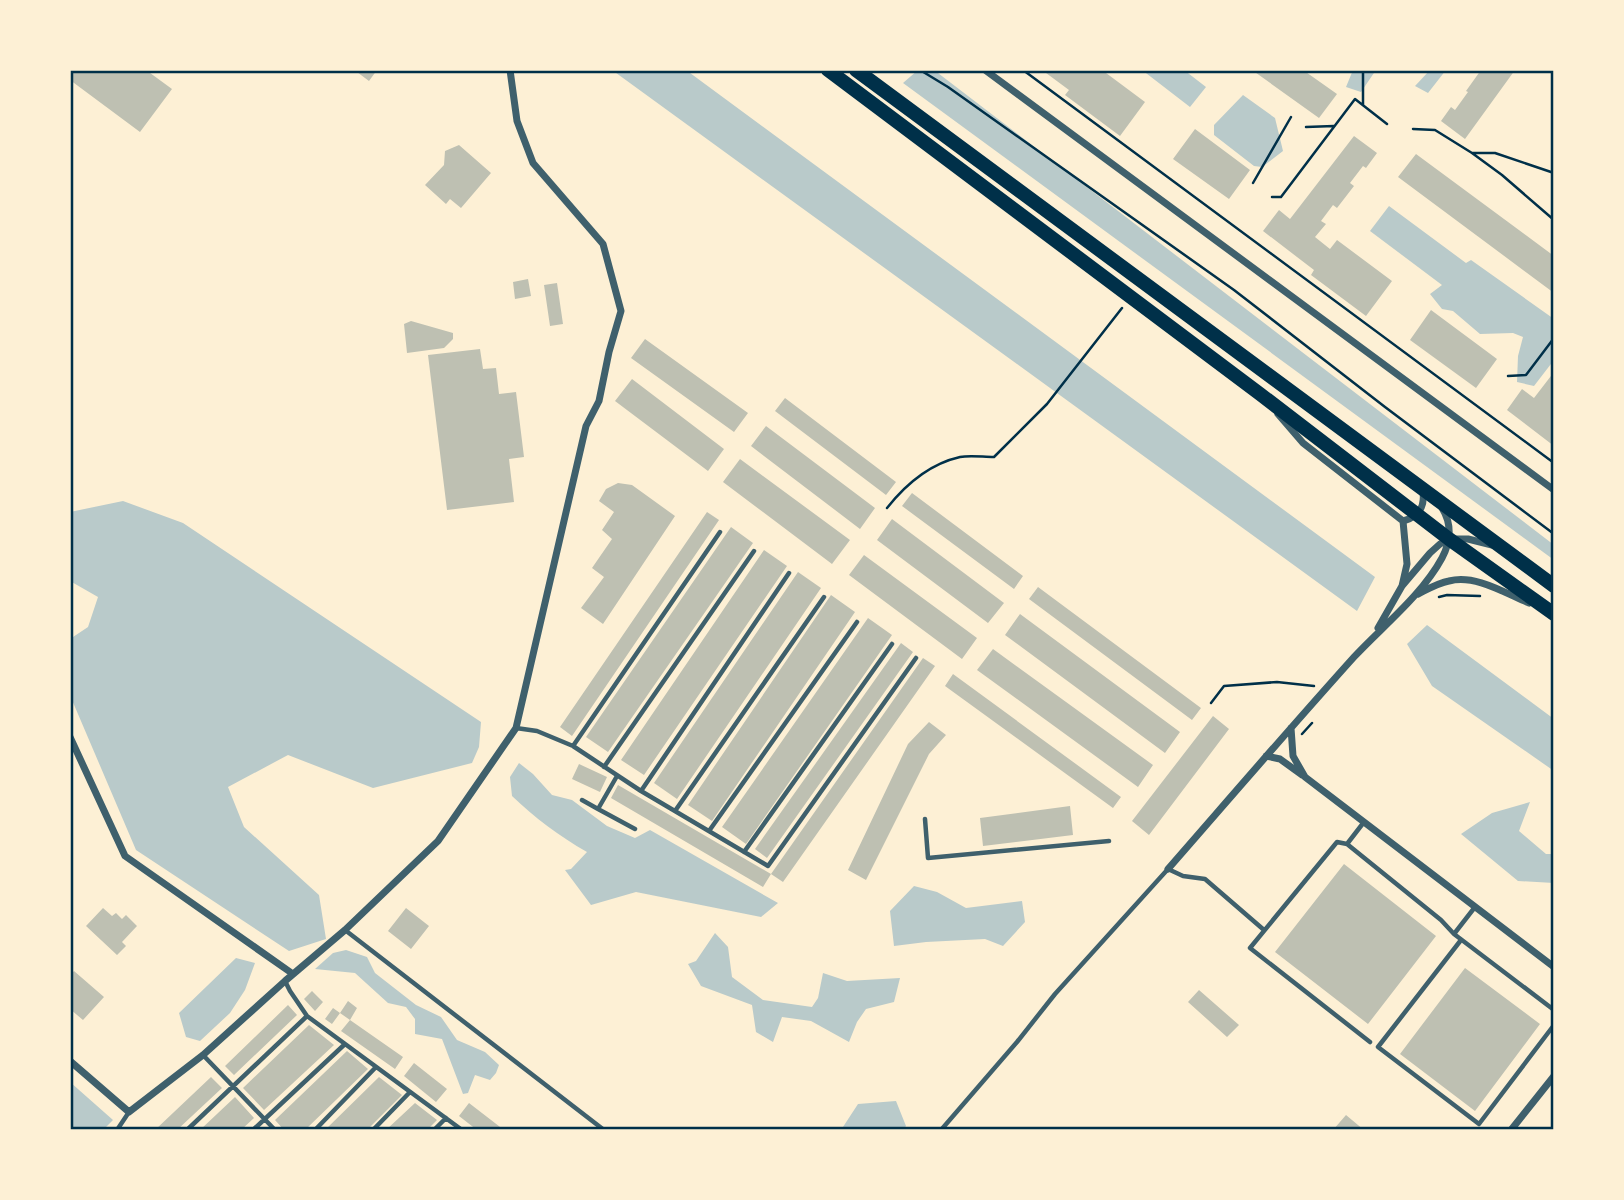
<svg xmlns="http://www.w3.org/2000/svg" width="1624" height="1200" viewBox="0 0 1624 1200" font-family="'PT Sans',sans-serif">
<rect width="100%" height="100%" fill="#fdf0d5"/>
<path fill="#b9caca" d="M 612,70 L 686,70 L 1375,577 L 1357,611 Z
M 918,70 L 934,70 L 1554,545 L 1554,560 L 903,83 Z
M 1142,70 L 1184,70 L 1206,87 L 1190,107 Z
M 1353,70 L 1376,70 L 1361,92 L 1346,87 Z
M 1430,70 L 1446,70 L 1428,93 L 1415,86 Z
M 1243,95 L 1275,118 L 1283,151 L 1262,167 L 1254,166 L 1214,135 L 1214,125 Z
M 1389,206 L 1466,263 L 1471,260 L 1554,319 L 1554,360 L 1534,386 L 1517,382 L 1518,356 L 1523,337 L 1513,333 L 1480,334 L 1453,311 L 1442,309 L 1430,294 L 1442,285 L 1370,231 Z
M 123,501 L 183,523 L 481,722 L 479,747 L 472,763 L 373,788 L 288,755 L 228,787 L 244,827 L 319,895 L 326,939 L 289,951 L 136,850 L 72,700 L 70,693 L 70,639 L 88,627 L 98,597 L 70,581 L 70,512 Z
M 1427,625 L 1554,719 L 1554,771 L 1432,686 L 1407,644 Z
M 519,763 L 533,774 L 552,795 L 572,800 L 607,826 L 635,838 L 650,830 L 778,903 L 761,917 L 636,892 L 591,905 L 565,870 L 571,869 L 587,852 C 559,836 535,818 512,796 L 510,777 Z
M 1530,802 L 1519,831 L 1546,854 L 1554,854 L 1554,883 L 1518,881 L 1461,834 L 1492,813 Z
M 914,886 L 937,892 L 966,908 L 1022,901 L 1025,922 L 1003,946 L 985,939 L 926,942 L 894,946 L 890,911 Z
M 715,933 L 728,947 L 732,977 L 763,1000 L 812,1007 L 818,998 L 823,973 L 847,981 L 900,978 L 894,1002 L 866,1009 L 857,1022 L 849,1042 L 811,1021 L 782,1017 L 773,1042 L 756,1032 L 752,1005 L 701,986 L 688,964 L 696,961 Z
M 346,950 L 367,957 L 375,973 L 416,1005 L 441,1017 L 457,1040 L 485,1052 L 499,1065 L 496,1073 L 490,1080 L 475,1075 L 468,1093 L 463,1094 L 442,1039 L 415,1034 L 415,1019 L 406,1007 L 388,1003 L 355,973 L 315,969 L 333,953 Z
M 236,958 L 255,963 L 245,990 L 230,1013 L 200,1041 L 186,1037 L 179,1013 Z
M 70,1082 L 113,1120 L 103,1130 L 70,1130 Z
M 896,1101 L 906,1126 L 903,1130 L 841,1130 L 858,1104 Z"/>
<path fill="#bec0b2" d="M 70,70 L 146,70 L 172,89 L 140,132 L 70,80 Z
M 359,70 L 377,70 L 369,81 L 357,72 Z
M 1042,70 L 1102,70 L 1145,102 L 1120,136 L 1065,95 L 1069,90 Z
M 1252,70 L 1303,70 L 1337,94 L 1319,118 Z
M 1481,70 L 1515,70 L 1465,139 L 1441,121 L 1451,107 L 1455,110 L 1468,92 L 1466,91 Z
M 1195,129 L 1250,170 L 1229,199 L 1173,159 Z
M 1354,136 L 1377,153 L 1366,168 L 1363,166 L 1350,183 L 1354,186 L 1337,208 L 1333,205 L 1321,221 L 1326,224 L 1315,237 L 1330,249 L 1337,240 L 1392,281 L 1366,316 L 1311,275 L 1314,270 L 1263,231 L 1279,210 L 1290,219 Z
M 459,145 L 491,173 L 461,208 L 450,199 L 446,204 L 425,185 L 444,165 L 445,151 Z
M 1416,154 L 1554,256 L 1554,293 L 1398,177 Z
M 528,279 L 531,296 L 515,299 L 513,282 Z
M 557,283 L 563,324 L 550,326 L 544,285 Z
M 1431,310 L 1497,359 L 1476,388 L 1410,340 Z
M 411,321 L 453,333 L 453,339 L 444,348 L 407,353 L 404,324 Z
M 645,339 L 748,413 L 734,432 L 631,358 Z
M 480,349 L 483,369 L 496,368 L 499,394 L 516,392 L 524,457 L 509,459 L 514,502 L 447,510 L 428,355 Z
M 1554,372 L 1554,446 L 1507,410 L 1522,389 L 1534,398 Z
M 632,379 L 724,449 L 708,471 L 615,401 Z
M 785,398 L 896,482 L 886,495 L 775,411 Z
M 766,426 L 875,508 L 860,529 L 751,446 Z
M 740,459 L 850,540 L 832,564 L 723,482 Z
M 618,483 L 632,485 L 675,516 L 603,624 L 581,608 L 604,577 L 592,568 L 612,539 L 602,530 L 614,512 L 599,501 L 606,489 Z
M 912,493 L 1023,576 L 1014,589 L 902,506 Z
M 707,512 L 719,520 L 572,736 L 560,727 Z
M 892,519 L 1004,603 L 988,623 L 877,540 Z
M 731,527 L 753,543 L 608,752 L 586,737 Z
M 764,550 L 787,566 L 644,775 L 621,760 Z
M 864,555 L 977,638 L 962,659 L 849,575 Z
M 798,572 L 821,588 L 677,799 L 654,783 Z
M 1038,587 L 1201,708 L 1192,720 L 1029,599 Z
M 831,595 L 855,612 L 712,821 L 688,805 Z
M 1020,614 L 1180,732 L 1165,753 L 1005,635 Z
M 868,618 L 892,635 L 746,844 L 722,827 Z
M 901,643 L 913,652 L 767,858 L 755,849 Z
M 993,649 L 1153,765 L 1138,787 L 977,670 Z
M 923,658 L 935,666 L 783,882 L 771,874 Z
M 953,674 L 1121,797 L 1113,808 L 945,686 Z
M 1213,716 L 1229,729 L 1149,835 L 1132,821 Z
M 929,722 L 946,735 L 929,754 L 866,880 L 848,870 L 908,744 Z
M 579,764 L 607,777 L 600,792 L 572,779 Z
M 618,785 L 771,874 L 763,887 L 611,798 Z
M 1070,806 L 1073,835 L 983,846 L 980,818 Z
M 1344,864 L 1436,936 L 1368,1024 L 1275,952 Z
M 103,908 L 112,916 L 116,913 L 122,919 L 126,915 L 137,926 L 122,942 L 126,946 L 117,955 L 86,926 Z
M 406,908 L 429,926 L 411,949 L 388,931 Z
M 1465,968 L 1540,1024 L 1475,1111 L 1400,1054 Z
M 74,971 L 104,997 L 83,1020 L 70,1009 L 70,976 Z
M 1199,990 L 1239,1025 L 1227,1037 L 1188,1002 Z
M 312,991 L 323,1002 L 315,1011 L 304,999 Z
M 348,1001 L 357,1008 L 350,1020 L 340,1013 L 332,1024 L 325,1019 L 333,1008 L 340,1013 Z
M 288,1005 L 297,1015 L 234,1075 L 225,1066 Z
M 350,1020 L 403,1057 L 395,1069 L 341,1031 Z
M 309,1025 L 334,1045 L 264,1110 L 243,1088 Z
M 347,1051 L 368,1069 L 305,1130 L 284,1130 L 275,1120 Z
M 414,1063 L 447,1089 L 436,1102 L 404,1076 Z
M 211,1077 L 222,1088 L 177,1130 L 155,1130 Z
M 379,1077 L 402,1095 L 367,1130 L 325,1130 Z
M 235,1097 L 254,1118 L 241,1130 L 200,1130 Z
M 415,1103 L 437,1120 L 427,1130 L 386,1130 Z
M 469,1103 L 504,1130 L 477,1130 L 459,1116 Z
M 1346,1115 L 1364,1130 L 1333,1130 Z"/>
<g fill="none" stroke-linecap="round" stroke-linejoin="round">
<path stroke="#003049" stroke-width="2.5" d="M 920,70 L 948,87 L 1234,290 L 1385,407 L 1554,534
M 1023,70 L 1554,463
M 1363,70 L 1363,105
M 1306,127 L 1334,126
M 1413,129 L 1435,130 L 1472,153 L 1495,153 L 1554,173
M 1472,153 L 1502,175 L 1554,220
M 1253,183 L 1291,117
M 1272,197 L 1281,197 L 1355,99 L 1387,124
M 1508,376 L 1526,375 L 1554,338
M 887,508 C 906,484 929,464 960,457 C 970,455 983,457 994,457 L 1047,404 L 1122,308
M 1439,597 L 1447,595 L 1480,596
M 1211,703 L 1224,686 L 1277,682 L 1314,686
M 1302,734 L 1312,723"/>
<path stroke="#3f606c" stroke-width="4.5" d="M 516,728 L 537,731 L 573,746 L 641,791 L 768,866 L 916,658
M 573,746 L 720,532
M 604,767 L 754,551
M 617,776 L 598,809 L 635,829
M 641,791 L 789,573
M 582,800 L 598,809
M 675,811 L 824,597
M 925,819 L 928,858 L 1109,841
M 1364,822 L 1347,844 L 1441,920 L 1454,934
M 709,831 L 857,622
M 1347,844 L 1337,842 L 1250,948 L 1370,1042
M 744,852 L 892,644
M 1475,907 L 1454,934 L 1554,1010
M 345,930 L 604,1130
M 1461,940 L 1378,1047 L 1479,1124 L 1554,1025
M 285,981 L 290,991 L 307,1016 L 462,1130
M 203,1055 L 275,1130
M 117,1130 L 129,1112
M 187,1130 L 307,1016
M 253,1130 L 345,1044
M 315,1130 L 376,1067
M 373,1130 L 410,1092
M 434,1130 L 446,1118
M 941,1130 L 1017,1042 L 1055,994 L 1168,869 L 1183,876 L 1205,879 L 1264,930"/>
<path stroke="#3f606c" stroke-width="7" d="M 985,70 L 1554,490
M 1278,414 L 1303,443 L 1403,521 L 1407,564 L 1402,586
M 1403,521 C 1418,517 1425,508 1423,492
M 1418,594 C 1428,589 1438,583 1449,581 C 1475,574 1505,593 1529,603
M 1378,628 L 1402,586 L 1430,553 L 1440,544 L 1449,539 L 1468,539 L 1492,545
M 1291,728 L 1293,756 L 1305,777 L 1554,967
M 70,737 L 125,856 L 293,974
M 1266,756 L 1280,759 L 1302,775
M 1168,869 C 1230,798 1291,727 1354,657 C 1383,626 1422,595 1442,558 C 1451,541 1452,524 1442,508
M 70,1061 L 129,1112 L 203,1055 L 285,981 L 345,930 L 438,841 L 516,728 L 586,426 L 599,401 L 609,352 L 621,311 L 603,244 L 533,163 L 517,121 L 510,70
M 1511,1130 L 1554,1076"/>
<path stroke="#003049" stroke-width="14" d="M 828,70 L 1260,394 L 1449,539 L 1554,614
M 856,70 L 1554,586"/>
</g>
<rect width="1624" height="1200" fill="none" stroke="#fdf0d5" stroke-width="144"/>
<rect x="72" y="72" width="1480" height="1056" fill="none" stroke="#003049" stroke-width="2.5"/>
</svg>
